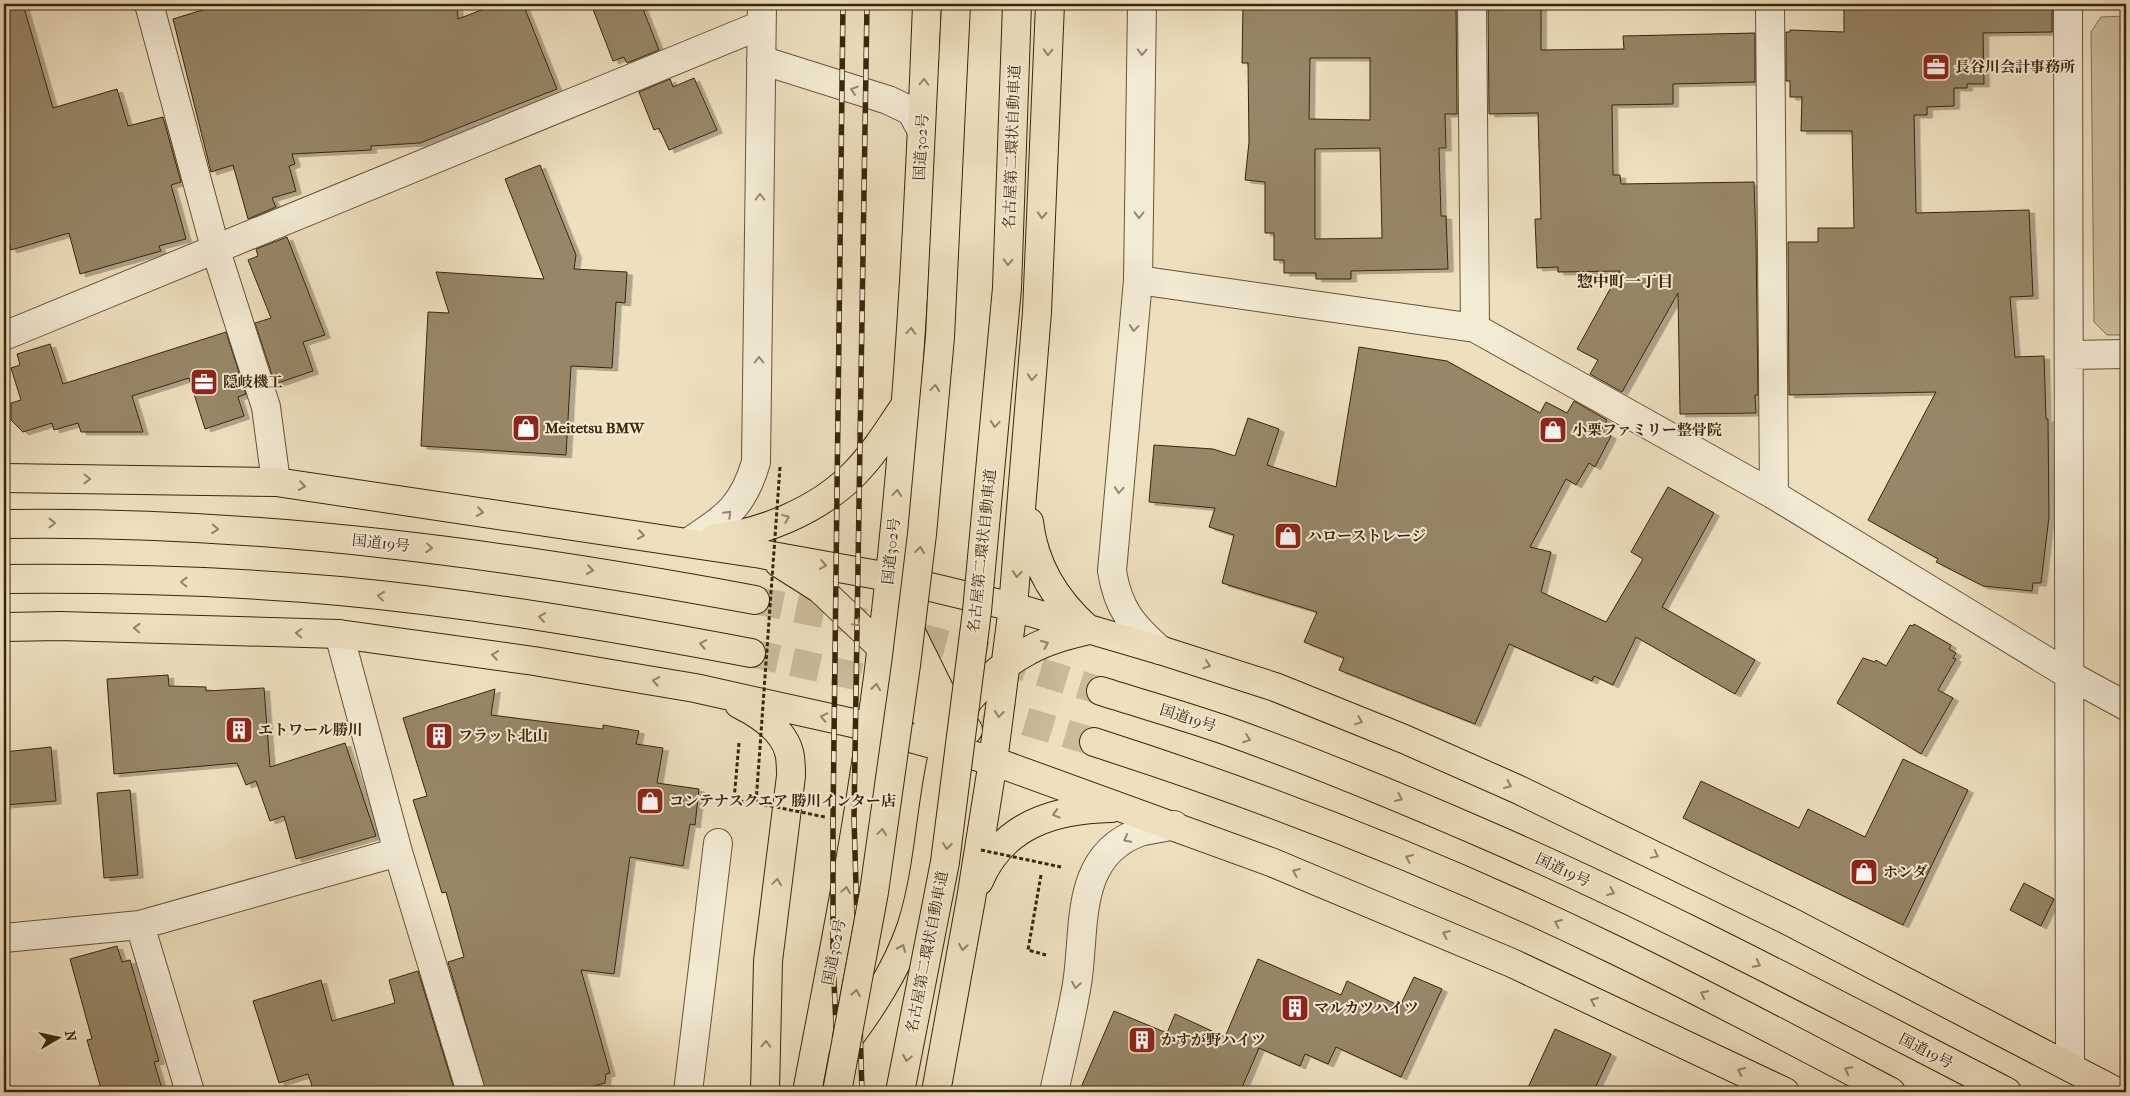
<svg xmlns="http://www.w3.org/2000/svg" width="2130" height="1096" viewBox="0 0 2130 1096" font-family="'IM FELL French Canon','Noto Serif JP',serif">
<defs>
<filter id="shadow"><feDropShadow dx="5.5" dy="3" stdDeviation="0" flood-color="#0004"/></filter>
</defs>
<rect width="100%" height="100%" fill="#eee0bf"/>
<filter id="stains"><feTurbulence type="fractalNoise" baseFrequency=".004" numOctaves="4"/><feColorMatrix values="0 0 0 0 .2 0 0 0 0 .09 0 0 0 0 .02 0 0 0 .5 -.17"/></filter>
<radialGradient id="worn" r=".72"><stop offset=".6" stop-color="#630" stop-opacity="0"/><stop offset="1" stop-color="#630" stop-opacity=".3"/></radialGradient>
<path fill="#cfc0a0" stroke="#847354" d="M 2126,16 L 2126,335 L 2107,335 L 2094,322 L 2091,32 L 2101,17 Z"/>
<path fill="#978767" stroke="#392608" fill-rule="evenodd" filter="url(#shadow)" d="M 4,4 L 23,4 L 53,108 L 117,89 L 128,126 L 163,117 L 181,182 L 171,185 L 186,239 L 159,246 L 161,251 L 80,274 L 69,233 L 11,250 L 4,224 Z
M 222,4 L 457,4 L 458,19 L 497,4 L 523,4 L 557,89 L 420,143 L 371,146 L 371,150 L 292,154 L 295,164 L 289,166 L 296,191 L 272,198 L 276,207 L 248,219 L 233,165 L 211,172 L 173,19 Z
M 591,4 L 641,4 L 659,50 L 627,63 L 624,57 L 613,61 Z
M 1243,4 L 1456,4 L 1457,114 L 1445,114 L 1446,148 L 1439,148 L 1441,216 L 1446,216 L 1448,269 L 1351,271 L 1351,279 L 1316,279 L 1316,273 L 1284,273 L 1284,260 L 1274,260 L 1274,233 L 1265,233 L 1265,182 L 1245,180 L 1249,142 L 1248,63 L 1242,63 ZM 1310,58 L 1370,58 L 1370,120 L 1309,119 ZM 1380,148 L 1382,238 L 1315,239 L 1315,149 Z
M 1488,4 L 1541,4 L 1541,50 L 1624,49 L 1623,36 L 1755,33 L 1755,82 L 1673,84 L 1673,104 L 1612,105 L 1613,175 L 1620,175 L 1621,184 L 1754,182 L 1756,242 L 1758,395 L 1755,395 L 1756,413 L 1680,414 L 1678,293 L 1622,392 L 1590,374 L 1598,360 L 1577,349 L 1620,271 L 1558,272 L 1558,267 L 1537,268 L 1535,219 L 1541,219 L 1538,113 L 1489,114 Z
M 1856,4 L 2052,4 L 2052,32 L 1983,33 L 1984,84 L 1967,84 L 1967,88 L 1954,88 L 1954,106 L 1927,107 L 1927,115 L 1914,115 L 1916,213 L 2029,210 L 2033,296 L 2010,297 L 2015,357 L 2044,356 L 2046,419 L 2048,419 L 2049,517 L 2041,583 L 2033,583 L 2032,591 L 1983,586 L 1936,562 L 1938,559 L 1868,520 L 1936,392 L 1789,395 L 1788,242 L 1818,242 L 1818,228 L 1854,228 L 1852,131 L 1801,131 L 1802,97 L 1790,97 L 1790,81 L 1786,81 L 1786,32 L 1790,32 L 1790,30 L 1844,32 L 1844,5 Z
M 694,78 L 717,130 L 669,150 L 659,128 L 654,130 L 639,92 L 670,79 L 673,87 Z
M 540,165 L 576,255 L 574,269 L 627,272 L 625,303 L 616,302 L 612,368 L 571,366 L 566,455 L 421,446 L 428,312 L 449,313 L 436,272 L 544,279 L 505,179 Z
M 287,237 L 325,335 L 303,342 L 313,371 L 275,384 L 255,323 L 271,318 L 248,260 L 258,256 L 256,249 Z
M 226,332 L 246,394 L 238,397 L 244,416 L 205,429 L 189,378 L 132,396 L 143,432 L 81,432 L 78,423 L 54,430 L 52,423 L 23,432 L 11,420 L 11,403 L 21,400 L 11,368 L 20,365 L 17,354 L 50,344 L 63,384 Z
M 1359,347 L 1447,361 L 1540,413 L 1546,402 L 1567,413 L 1574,401 L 1607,420 L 1601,430 L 1611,436 L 1595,467 L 1589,463 L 1576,485 L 1566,479 L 1530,547 L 1551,552 L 1541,592 L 1606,622 L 1643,559 L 1631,552 L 1668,487 L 1714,513 L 1662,607 L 1755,660 L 1735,694 L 1636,637 L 1613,685 L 1594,676 L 1592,681 L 1509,644 L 1475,724 L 1339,670 L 1344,658 L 1304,642 L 1317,612 L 1222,583 L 1234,535 L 1209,527 L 1215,508 L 1149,502 L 1154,445 L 1213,449 L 1235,456 L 1248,418 L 1279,429 L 1267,465 L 1336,487 Z
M 1914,624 L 1951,645 L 1949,649 L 1956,653 L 1953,658 L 1956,659 L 1938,690 L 1953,698 L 1921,754 L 1837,703 L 1863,658 L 1875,662 L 1876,660 L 1886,666 L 1910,625 L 1913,626 Z
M 168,675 L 169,686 L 206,687 L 206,691 L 264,688 L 270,767 L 345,743 L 376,836 L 296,859 L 284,816 L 270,821 L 256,781 L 246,785 L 237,763 L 114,774 L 107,679 Z
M 495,689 L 491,715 L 603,729 L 603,725 L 639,731 L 636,744 L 663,748 L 657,783 L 699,789 L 695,825 L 690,824 L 683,866 L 630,857 L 614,974 L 581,970 L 610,1073 L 606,1074 L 605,1083 L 572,1092 L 486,1092 L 448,962 L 464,957 L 446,892 L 442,893 L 413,800 L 427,796 L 403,718 Z
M 51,747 L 56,801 L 4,805 L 4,752 Z
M 1903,759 L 1968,790 L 1903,925 L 1683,818 L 1701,781 L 1799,828 L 1808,809 L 1865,837 Z
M 130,790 L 138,875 L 104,878 L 97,793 Z
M 2024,883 L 2054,899 L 2041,926 L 2010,910 Z
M 117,946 L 122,962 L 130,960 L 159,1061 L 154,1062 L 163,1092 L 102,1092 L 87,1040 L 92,1039 L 70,959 Z
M 1258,959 L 1341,995 L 1347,981 L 1400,1006 L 1414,977 L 1442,989 L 1401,1077 L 1336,1047 L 1328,1064 L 1305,1054 L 1300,1066 L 1259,1048 L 1240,1092 L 1079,1092 L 1114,1011 L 1167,1033 L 1175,1014 L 1225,1037 Z
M 418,971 L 455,1092 L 314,1092 L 308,1074 L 279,1083 L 253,1001 L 321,980 L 332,1021 L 395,1003 L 389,980 Z
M 1555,1029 L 1611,1054 L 1593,1092 L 1526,1092 Z"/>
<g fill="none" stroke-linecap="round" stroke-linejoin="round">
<path stroke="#cabb9a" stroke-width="28" stroke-dasharray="28 14" stroke-linecap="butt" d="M 755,600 L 872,624 L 996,658 L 1101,691
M 751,653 L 901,686
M 945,697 L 1094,742"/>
<defs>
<path id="minor" d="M 149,4 L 216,251 L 266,407 L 276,482
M 1142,4 L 1138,280 L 1112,571 C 1118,609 1132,625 1160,650
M 1472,4 L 1475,328
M 1770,4 L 1774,495
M 2068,4 L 2070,1067
M 761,60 L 888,100 L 911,111 L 922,131
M 1138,280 L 1475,328 L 1774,495 L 2071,676 L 2126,706
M 4,336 L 761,25
M 2070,355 L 2126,354
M 689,542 C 726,517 743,507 756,462 L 762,4
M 339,634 L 398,852 L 471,1092
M 140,925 L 190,1092
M 4,938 L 140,925 L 398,852
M 688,1092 L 718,843
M 1054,1092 C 1062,1056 1071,1020 1077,984 C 1086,929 1073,856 1140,832 C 1150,829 1163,828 1174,825"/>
<path id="highway" d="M 4,478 L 276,482 L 761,554 L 889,577 L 1013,607 L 1160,650 L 1275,687 L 1404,739 L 1517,789 L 1789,921 L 2117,1092
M 1029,522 C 1034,565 1056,601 1088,629
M 4,524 C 257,520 507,554 755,600
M 713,539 C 762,533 817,511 853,475 C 873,455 888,431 904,407
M 779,563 L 820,589 L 881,647 L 920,706 L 944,747 L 947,757
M 4,579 C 116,578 228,581 340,591 C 478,604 614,627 751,653
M 905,620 L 940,691 L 968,730
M 4,627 L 60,626 L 339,634 L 534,661 L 695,688 L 871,727 L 993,761 L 1271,862 L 1512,963 L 1785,1092
M 1101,691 C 1142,704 1184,716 1225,730 C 1312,761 1399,797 1484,834 C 1662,911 1834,1003 2007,1092
M 739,704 C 759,714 783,729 789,752 C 791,759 791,769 791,776 L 768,961 L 765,1092
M 1094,742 C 1272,799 1447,868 1615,950 C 1708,995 1800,1044 1891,1092
M 979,881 C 1002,825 1054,809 1111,808
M 843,1046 C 870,1010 896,971 911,928 C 930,870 930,808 944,749 C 953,708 992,670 1028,651 C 1047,640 1069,635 1089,630
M 807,1092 C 830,971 854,851 871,729 C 905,489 918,246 927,4
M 936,1092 L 971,899 L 993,761 L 1013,607 L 1037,312 L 1050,4"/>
</defs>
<use href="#minor" stroke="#665436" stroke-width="30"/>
<use href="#highway" stroke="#392608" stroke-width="30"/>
<path stroke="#392608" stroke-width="3" stroke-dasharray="4 2.5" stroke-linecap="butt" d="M 739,743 L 734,800 L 753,803
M 1041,875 L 1028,950 L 1046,955"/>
<use href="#minor" stroke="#f4ebd5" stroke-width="28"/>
<use href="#highway" stroke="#eee0bf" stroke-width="28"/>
<defs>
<path id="rail" d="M 839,1092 L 833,960 L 833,820 L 843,4
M 862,1092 L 854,818 L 867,4"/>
</defs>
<use href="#rail" stroke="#392608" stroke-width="5.5"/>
<use href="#rail" stroke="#f4ebd5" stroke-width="4" stroke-dasharray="11" stroke-linecap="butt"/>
<defs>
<path id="highway-bridge" d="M 837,1092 L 874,892 L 906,665 L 922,534 L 940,337 L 956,4
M 900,1092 L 945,862 L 977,611 L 1007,288 L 1017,4"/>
</defs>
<use href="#highway-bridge" stroke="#392608" stroke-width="30" stroke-linecap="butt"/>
<path stroke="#392608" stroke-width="3" stroke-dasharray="4 2.5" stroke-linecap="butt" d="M 780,467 L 756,803 L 825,817
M 981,850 L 1061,867"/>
<use href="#highway-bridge" stroke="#eee0bf" stroke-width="28"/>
</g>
<defs><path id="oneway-chevron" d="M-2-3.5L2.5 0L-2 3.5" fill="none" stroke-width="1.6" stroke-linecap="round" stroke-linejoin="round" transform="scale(1.25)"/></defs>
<g stroke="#948364">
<use href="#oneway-chevron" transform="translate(1048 52) rotate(92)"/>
<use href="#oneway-chevron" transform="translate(924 82) rotate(-88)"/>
<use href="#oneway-chevron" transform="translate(1042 215) rotate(93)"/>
<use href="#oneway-chevron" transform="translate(1008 262) rotate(92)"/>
<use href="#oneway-chevron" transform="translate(911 331) rotate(-86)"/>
<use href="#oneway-chevron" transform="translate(1032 377) rotate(94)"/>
<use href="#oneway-chevron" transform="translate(935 388) rotate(-85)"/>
<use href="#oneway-chevron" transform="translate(995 424) rotate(95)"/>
<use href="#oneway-chevron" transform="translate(87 479) rotate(1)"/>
<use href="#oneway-chevron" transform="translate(302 486) rotate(8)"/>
<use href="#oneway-chevron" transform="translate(897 493) rotate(-85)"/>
<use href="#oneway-chevron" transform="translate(480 512) rotate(8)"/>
<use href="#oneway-chevron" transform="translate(786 518) rotate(-22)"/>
<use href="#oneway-chevron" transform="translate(52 523)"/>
<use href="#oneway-chevron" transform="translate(215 529) rotate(4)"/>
<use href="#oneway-chevron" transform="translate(641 535) rotate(8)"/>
<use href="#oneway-chevron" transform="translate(429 548) rotate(6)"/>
<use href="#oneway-chevron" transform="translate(920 550) rotate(-83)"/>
<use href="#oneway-chevron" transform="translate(823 565) rotate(10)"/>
<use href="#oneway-chevron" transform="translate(590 570) rotate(8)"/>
<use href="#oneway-chevron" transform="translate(1017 574) rotate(95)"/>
<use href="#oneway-chevron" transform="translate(184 582) rotate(-179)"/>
<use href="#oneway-chevron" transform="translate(381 596) rotate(-173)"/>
<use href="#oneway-chevron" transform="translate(542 617) rotate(-172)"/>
<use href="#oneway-chevron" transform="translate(857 623) rotate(45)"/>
<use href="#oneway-chevron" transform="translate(137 628) rotate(-178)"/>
<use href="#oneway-chevron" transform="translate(299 633) rotate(-178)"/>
<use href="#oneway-chevron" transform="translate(703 644) rotate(-169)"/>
<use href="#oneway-chevron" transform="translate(1045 644) rotate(-23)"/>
<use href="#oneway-chevron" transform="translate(495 655) rotate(-172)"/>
<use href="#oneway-chevron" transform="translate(1207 665) rotate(18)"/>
<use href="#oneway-chevron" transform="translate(656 681) rotate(-170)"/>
<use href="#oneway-chevron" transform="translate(876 687) rotate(-83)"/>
<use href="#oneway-chevron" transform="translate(999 714) rotate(97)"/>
<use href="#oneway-chevron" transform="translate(824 717) rotate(-167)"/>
<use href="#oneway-chevron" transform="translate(1359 721) rotate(22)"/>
<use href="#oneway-chevron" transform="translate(1247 739) rotate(21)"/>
<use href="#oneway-chevron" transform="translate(1508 785) rotate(24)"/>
<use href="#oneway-chevron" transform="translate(1399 798) rotate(23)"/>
<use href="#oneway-chevron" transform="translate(1056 814) rotate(164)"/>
<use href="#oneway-chevron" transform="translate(882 832) rotate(-82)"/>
<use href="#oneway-chevron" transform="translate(947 846) rotate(97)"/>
<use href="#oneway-chevron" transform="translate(1655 855) rotate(26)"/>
<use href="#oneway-chevron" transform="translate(1409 858) rotate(-157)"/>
<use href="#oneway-chevron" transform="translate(1296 872) rotate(-158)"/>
<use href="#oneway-chevron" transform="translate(777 882) rotate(-82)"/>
<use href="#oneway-chevron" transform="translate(846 890) rotate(-81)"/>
<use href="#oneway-chevron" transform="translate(1611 892) rotate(25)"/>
<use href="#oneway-chevron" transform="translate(1558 923) rotate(-155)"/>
<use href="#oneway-chevron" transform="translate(1446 934) rotate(-157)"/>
<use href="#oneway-chevron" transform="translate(963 947) rotate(100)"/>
<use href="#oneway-chevron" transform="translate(902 948) rotate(-66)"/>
<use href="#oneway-chevron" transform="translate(1757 964) rotate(27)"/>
<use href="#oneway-chevron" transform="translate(856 993) rotate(-80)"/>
<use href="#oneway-chevron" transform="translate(1704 994) rotate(-153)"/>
<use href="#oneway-chevron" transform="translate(1594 1001) rotate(-155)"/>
<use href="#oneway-chevron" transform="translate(766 1044) rotate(-88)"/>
<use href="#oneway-chevron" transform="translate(907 1058) rotate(101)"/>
<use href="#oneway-chevron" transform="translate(1848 1070) rotate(-152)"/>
<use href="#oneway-chevron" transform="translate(1741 1071) rotate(-155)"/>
</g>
<g stroke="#96886e">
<use href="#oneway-chevron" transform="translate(1142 52) rotate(91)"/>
<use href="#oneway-chevron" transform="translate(854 90) rotate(-162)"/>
<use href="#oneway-chevron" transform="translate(760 197) rotate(-90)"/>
<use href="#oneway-chevron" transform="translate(1139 215) rotate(91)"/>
<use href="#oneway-chevron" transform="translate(1134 328) rotate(95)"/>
<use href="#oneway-chevron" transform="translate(759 360) rotate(-90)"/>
<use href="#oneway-chevron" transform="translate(1119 490) rotate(95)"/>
<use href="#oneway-chevron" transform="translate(728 514) rotate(-45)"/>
<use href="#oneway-chevron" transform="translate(1127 839) rotate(152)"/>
<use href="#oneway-chevron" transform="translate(1076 985) rotate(99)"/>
</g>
<defs>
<symbol id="office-square" viewBox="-11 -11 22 22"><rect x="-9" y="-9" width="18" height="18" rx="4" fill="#8f2418" stroke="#f4ebd5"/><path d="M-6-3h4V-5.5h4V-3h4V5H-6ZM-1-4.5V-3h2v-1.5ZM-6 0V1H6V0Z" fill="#fff"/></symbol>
<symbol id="shop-square" viewBox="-11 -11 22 22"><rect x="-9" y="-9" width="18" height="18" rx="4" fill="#8f2418" stroke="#f4ebd5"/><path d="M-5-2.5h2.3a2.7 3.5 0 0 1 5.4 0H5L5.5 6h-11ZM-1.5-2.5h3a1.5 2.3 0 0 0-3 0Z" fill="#fff"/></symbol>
<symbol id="building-square" viewBox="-11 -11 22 22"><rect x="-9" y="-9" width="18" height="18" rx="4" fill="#8f2418" stroke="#f4ebd5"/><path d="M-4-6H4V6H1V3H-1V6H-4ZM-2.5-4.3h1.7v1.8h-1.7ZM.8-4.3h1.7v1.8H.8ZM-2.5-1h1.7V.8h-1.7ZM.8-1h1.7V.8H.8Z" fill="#fff"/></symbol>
</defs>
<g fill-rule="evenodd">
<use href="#office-square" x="1920" y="51" width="32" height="32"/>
<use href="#office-square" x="188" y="366" width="32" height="32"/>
<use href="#shop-square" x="510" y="412" width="32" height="32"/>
<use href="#shop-square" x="1537" y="414" width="32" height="32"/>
<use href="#shop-square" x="1272" y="520" width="32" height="32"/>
<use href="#building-square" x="223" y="714" width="32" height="32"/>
<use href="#building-square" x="423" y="720" width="32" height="32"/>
<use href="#shop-square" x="634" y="785" width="32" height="32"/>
<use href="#shop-square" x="1848" y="856" width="32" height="32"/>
<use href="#building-square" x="1279" y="992" width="32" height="32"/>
<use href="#building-square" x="1126" y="1024" width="32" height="32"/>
</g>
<g text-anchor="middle" stroke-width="4" stroke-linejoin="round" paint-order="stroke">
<g font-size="15" font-weight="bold" fill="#392608" stroke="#f4ebd5" text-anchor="start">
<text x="1955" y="72">長谷川会計事務所</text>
<text x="223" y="387">隠岐機工</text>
<text x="545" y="433">Meitetsu BMW</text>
<text x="1572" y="435">小栗ファミリー整骨院</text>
<text x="1307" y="541">ハローストレージ</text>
<text x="258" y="735">エトワール勝川</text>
<text x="458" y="741">フラット北山</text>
<text x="669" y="806">コンテナスクエア 勝川インター店</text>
<text x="1883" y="877">ホンダ</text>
<text x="1314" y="1013">マルカツハイツ</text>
<text x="1161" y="1045">かすが野ハイツ</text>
</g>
<g font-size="15" fill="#392608" stroke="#f4ebd5">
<text transform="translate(921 147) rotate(-87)" y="5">国道302号</text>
<text transform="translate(1012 147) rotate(-88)" y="5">名古屋第二環状自動車道</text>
<text transform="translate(381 543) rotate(6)" y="5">国道19号</text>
<text transform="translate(891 551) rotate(-84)" y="5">国道302号</text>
<text transform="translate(982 551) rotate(-84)" y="5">名古屋第二環状自動車道</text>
<text transform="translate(1188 718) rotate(18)" y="5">国道19号</text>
<text transform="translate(1563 870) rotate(25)" y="5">国道19号</text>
<text transform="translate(834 952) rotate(-79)" y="5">国道302号</text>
<text transform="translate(927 952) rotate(-79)" y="5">名古屋第二環状自動車道</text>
<text transform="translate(1926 1051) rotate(27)" y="5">国道19号</text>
</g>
<g font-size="16" font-weight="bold" fill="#392608" stroke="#f4ebd5">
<text x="1625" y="287">惣中町一丁目</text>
</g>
</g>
<rect width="2130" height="1096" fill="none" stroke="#eee0bf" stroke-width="20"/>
<rect x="5" y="5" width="2120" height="1086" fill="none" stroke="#392608" stroke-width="2.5"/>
<rect x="10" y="10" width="2110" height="1076" fill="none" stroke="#392608"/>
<g transform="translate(58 1038) rotate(81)" stroke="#f4ebd5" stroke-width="4" paint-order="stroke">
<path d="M0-4L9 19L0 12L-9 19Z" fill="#392608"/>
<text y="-8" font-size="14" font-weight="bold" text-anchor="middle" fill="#392608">N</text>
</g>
<rect width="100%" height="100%" filter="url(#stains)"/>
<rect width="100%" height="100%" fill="url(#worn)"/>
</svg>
